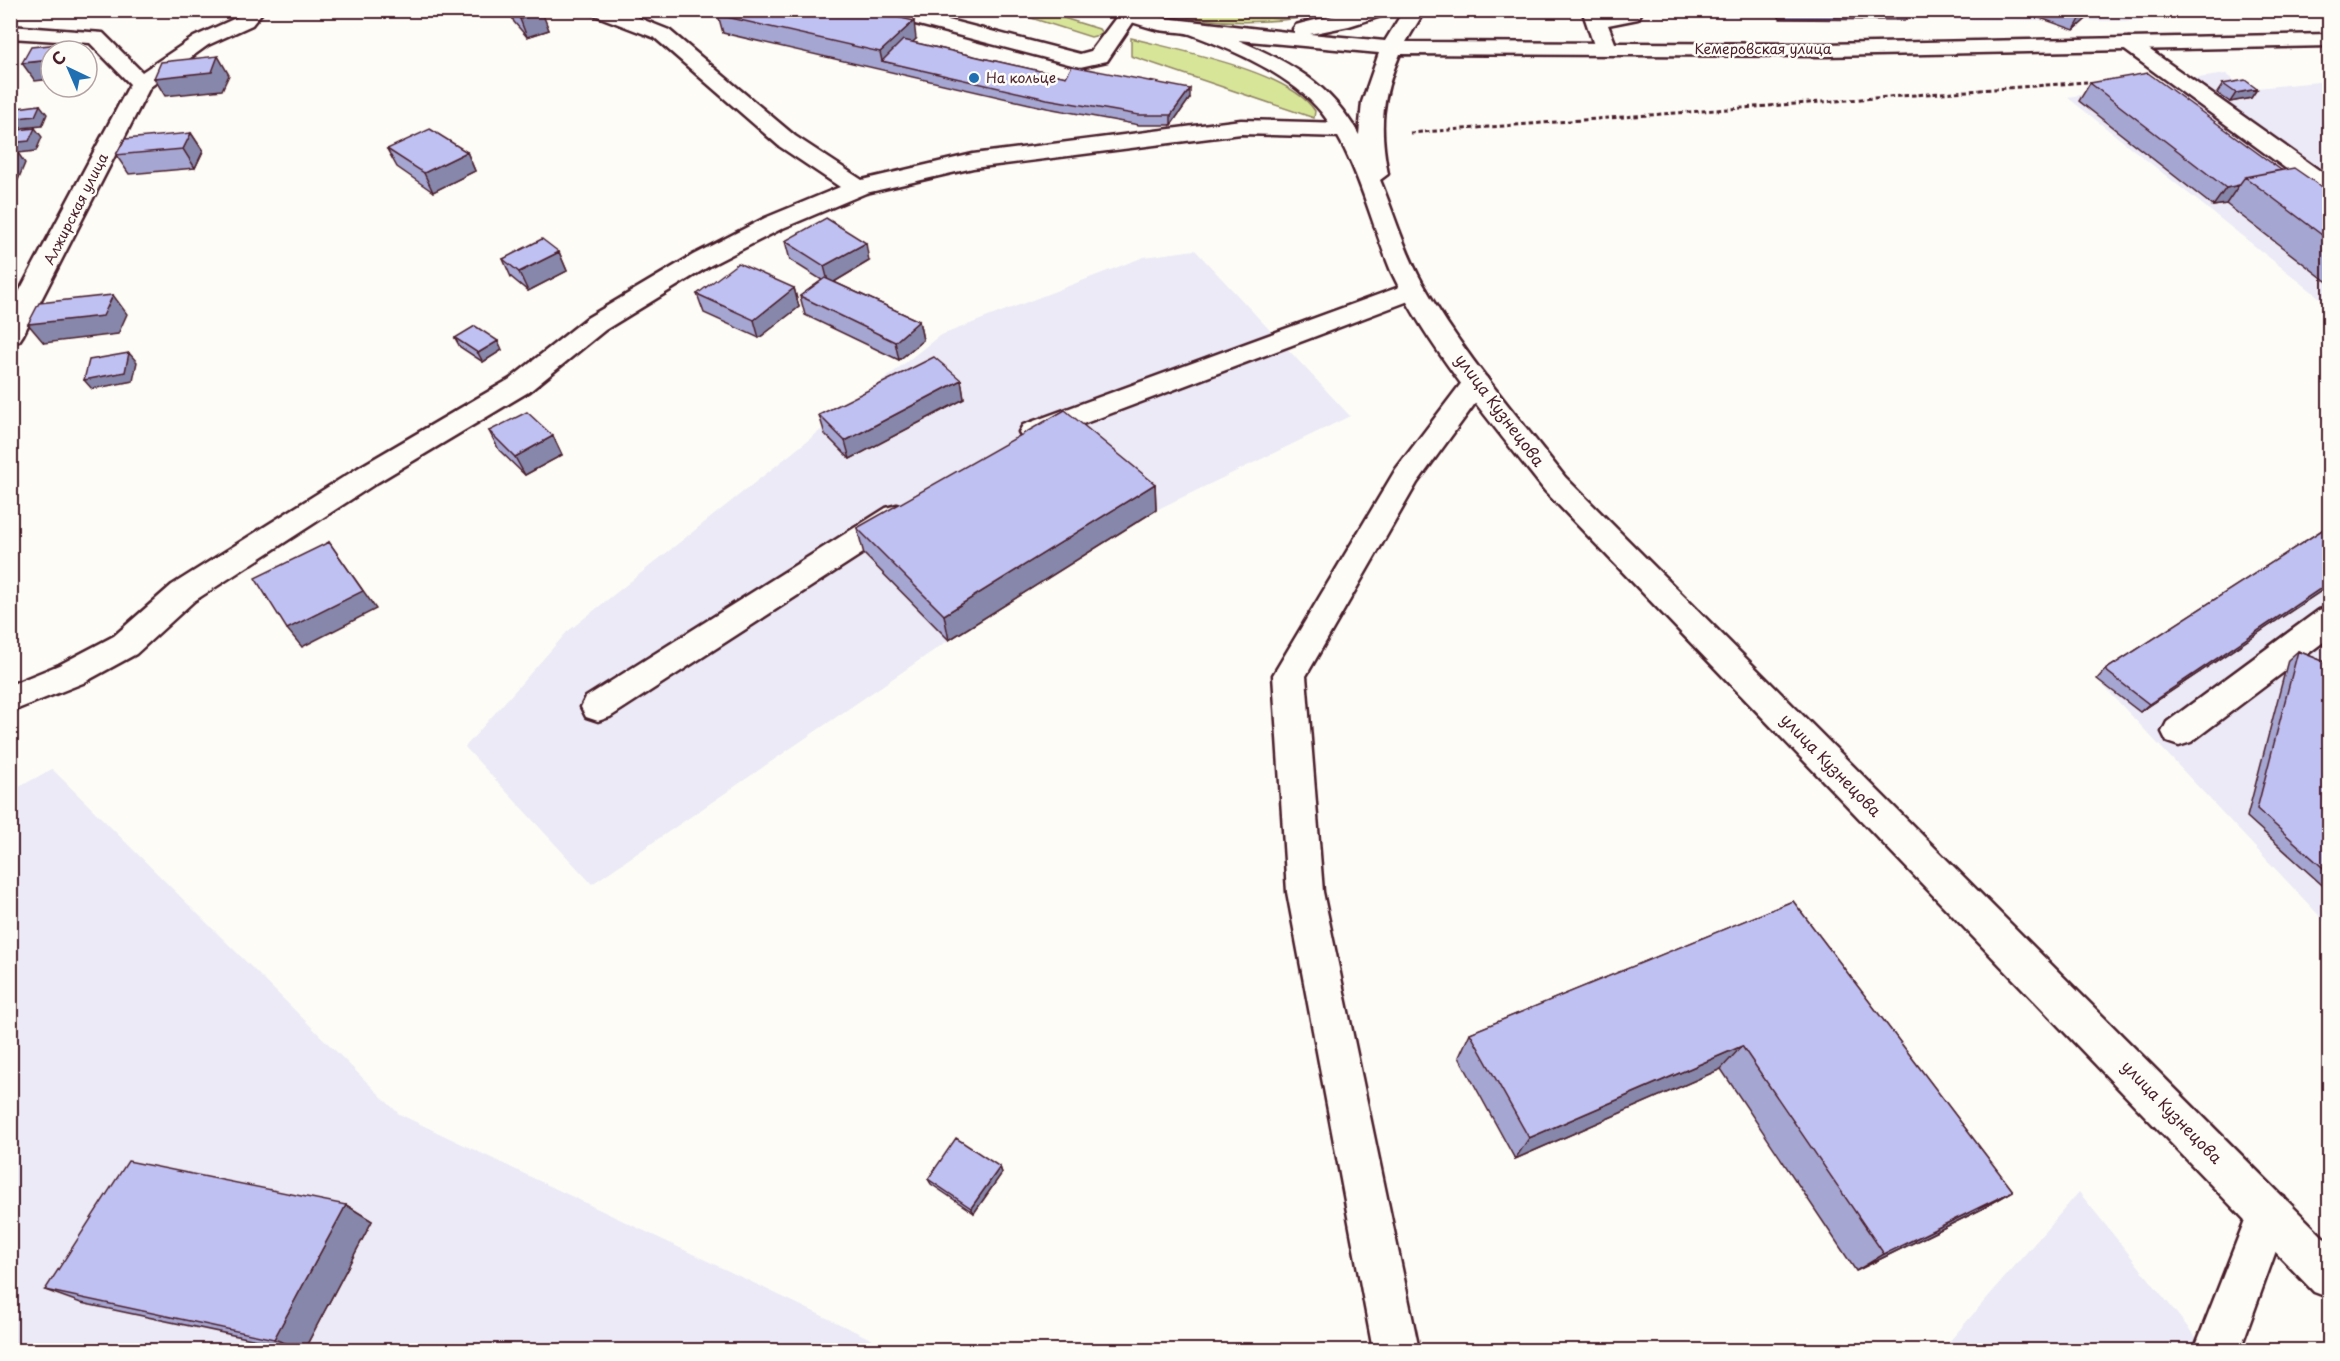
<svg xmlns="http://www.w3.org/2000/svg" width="2340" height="1361" viewBox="0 0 2340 1361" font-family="'Playpen Sans',sans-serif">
<rect width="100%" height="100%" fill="#fdfcf7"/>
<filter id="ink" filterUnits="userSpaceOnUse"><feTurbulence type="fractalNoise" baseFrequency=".0167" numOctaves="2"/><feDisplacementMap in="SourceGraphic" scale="12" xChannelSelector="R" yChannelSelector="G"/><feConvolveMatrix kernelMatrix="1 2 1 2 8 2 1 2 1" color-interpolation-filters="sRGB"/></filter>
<g filter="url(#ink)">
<path fill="#ebeaf6" d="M 1653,11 L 2280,11 L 2122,21 L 1684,17 Z
M 2226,74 L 2246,89 L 2329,81 L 2329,305 L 2067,97 Z
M 1195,250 L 1350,416 L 1156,510 L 949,640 L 592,884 L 465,747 L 567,632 L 939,336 L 1144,257 Z
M 2329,528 L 2329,926 L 2097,679 Z
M 52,769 L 399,1114 L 894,1350 L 11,1350 L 10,792 Z
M 2079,1192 L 2206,1350 L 1942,1350 Z"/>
<path fill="#d7e598" stroke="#908262" stroke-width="1.5" d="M 1009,11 L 1041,11 L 1099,29 L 1103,34 L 1091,37 Z
M 1157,11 L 1339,10 L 1339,11 C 1280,24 1216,26 1157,11 Z
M 1131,38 C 1176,50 1290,71 1315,111 L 1314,118 L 1131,56 Z"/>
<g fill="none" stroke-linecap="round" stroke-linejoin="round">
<defs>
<path id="minor" d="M 243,10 L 264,10 L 252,25 L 208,45 L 150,87 L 23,335 L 19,341 L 10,343 L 10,309 L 130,84 L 90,43 L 10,38 L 10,26 L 103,33 L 142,72 L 194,37 L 238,17 Z
M 589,10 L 619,10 L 669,30 L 795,136 L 862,180 L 973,154 L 1241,120 L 1345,123 L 1353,125 L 1356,130 L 1353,135 L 1345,137 L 1241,134 L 973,168 L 866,193 L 783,228 L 711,265 L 605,330 L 530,391 L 378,482 L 194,601 L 136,654 L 83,683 L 10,712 L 10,685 L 59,665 L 114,636 L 172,585 L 358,468 L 510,379 L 587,318 L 693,255 L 765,218 L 840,187 L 779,146 L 655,38 L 592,14 Z
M 874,10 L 910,10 L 1080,54 L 1091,51 L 1121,11 L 1135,10 L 1138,15 L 1107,61 L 1080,67 L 877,14 Z
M 1582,10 L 1602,10 L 1604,13 L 1643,10 L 1638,19 L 1608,25 L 1617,48 L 1614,53 L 1606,54 L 1598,53 L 1595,48 Z
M 2129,38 L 2136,40 L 2330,178 L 2330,197 L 2322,195 L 2122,48 L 2118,44 L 2122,40 Z
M 1413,282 L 1422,284 L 1426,290 L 1422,296 L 1043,439 L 1033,442 L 1023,439 L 1019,432 L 1023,425 Z
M 1476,374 L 1486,377 L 1490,383 L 1417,483 L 1306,676 L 1323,892 L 1419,1350 L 1373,1350 L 1287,892 L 1273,675 L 1396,469 L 1466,377 Z
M 897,505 L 908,508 L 912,516 L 908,524 L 610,717 L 598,721 L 586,717 L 581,707 L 586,697 L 886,508 Z
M 2330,607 L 2330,637 L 2191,742 L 2179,746 L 2167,742 L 2162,732 L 2167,722 L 2319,610 Z
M 2269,1191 L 2284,1197 L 2290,1212 L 2240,1350 L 2194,1350 L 2254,1197 Z"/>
<path id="major" d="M 1104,10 L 1138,10 L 1164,18 L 1295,33 L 1293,29 L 1296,25 L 1303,23 L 1357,10 L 1390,10 L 1387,14 L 1349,26 L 1310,34 L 1385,41 L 1404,10 L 1425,10 L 1406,42 L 1824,44 L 2330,34 L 2330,46 L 1824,56 L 1400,54 C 1381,98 1379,128 1388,174 L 1380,180 C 1394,213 1404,250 1422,282 C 1461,352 1516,414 1565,477 L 2330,1244 L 2330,1298 L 2314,1292 L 1545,491 C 1492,423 1427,348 1391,271 C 1370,220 1356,155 1322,113 C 1293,76 1234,50 1190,34 C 1181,31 1169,32 1159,30 C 1142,26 1124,19 1107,14 ZM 1238,40 L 1379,53 L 1362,102 L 1359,135 C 1329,83 1291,63 1238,40 Z"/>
</defs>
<use href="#minor" stroke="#4a1f2b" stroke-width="5"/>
<use href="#major" stroke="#4a1f2b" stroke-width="5"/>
<path stroke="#4a1f2b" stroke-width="3" stroke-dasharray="4.5 3" stroke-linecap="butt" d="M 1410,133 L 2087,82"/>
<use href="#minor" fill="#fdfcf7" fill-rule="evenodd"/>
<use href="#major" fill="#fdfcf7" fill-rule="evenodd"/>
</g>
<path fill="#a5a6d1" stroke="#4a1f2b" stroke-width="1.5" d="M 509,10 L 540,10 L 549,30 L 527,37 L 514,22 Z
M 1775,10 L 1910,10 L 1906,20 L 1780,19 Z
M 2027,10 L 2096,10 L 2074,30 L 2026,13 Z
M 718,15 L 916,39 L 912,42 L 1066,77 L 1190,98 L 1171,125 L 1139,125 L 1047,108 L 723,33 Z
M 2090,83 L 2330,193 L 2330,284 L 2226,204 L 2213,206 L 2079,101 Z
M 2223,84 L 2257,89 L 2251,98 L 2230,102 L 2217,93 Z
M 191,133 L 203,151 L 195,168 L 129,174 L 116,155 Z
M 387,149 L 467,152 L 475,171 L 433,192 L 397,167 Z
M 785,241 L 869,261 L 834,282 L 919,321 L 923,340 L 899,360 L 805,315 L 800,296 L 822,280 L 790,260 Z
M 559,252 L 567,271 L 528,291 L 511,277 L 503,259 Z
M 794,288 L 799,307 L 759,338 L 704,313 L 697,294 Z
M 455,338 L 498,341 L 502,350 L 483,362 L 460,347 Z
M 961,380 L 964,399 L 850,459 L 825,434 L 819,415 Z
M 489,431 L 553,436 L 562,455 L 525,475 L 499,450 Z
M 1155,484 L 1156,510 L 949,640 L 864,554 L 857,528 Z
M 2330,525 L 2330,585 L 2140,712 L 2097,679 L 2105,670 Z
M 2298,651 L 2330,664 L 2330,892 L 2247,817 L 2288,660 Z
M 1793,901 L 2013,1191 L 1980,1210 L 1856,1271 L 1721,1069 L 1515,1159 L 1459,1057 L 1470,1033 Z
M 1000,1167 L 1002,1173 L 974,1213 L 931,1184 L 928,1179 Z
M 346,1205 L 372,1221 L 304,1350 L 81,1303 L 45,1290 Z"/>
<path fill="#8687aa" stroke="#4a1f2b" stroke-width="1.5" d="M 2085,10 L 2096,10 L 2074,30 L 2084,12 Z
M 542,12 L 549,30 L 527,37 L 520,19 Z
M 914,21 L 916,39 L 891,63 L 882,61 L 880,52 Z
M 69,43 L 74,51 L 64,51 Z
M 218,56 L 229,75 L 222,90 L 165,96 L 154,78 Z
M 51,60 L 51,79 L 35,81 L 22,63 Z
M 1190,89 L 1190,98 L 1171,125 L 1171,115 Z
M 2257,89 L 2251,98 L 2230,102 L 2236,93 Z
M 40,105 L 47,114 L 42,126 L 10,129 L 10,119 Z
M 35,128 L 42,137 L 36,151 L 10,154 L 10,143 Z
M 191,133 L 203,151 L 195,168 L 183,149 Z
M 467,152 L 475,171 L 433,192 L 424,173 Z
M 18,153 L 25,163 L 18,180 L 10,181 L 10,170 Z
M 2239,185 L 2226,204 L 2213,206 L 2226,188 Z
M 866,243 L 869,261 L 829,285 L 824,266 Z
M 559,252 L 567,271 L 528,291 L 519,272 Z
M 794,288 L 799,307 L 759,338 L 754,320 Z
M 113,295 L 127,314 L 118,334 L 44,343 L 28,324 Z
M 919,321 L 923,340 L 899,360 L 895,342 Z
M 498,341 L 502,350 L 483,362 L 478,353 Z
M 129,353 L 137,362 L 133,381 L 92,389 L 84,380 Z
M 961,380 L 964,399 L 850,459 L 845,441 Z
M 553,436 L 562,455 L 525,475 L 515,457 Z
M 1155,484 L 1156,510 L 949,640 L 944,615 Z
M 329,542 L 376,609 L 302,647 L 287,629 Z
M 2330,582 L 2330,585 L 2140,712 L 2149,704 Z
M 1742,1046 L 1721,1069 L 1515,1159 L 1529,1138 Z
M 1000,1167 L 1002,1173 L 974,1213 L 971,1208 Z
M 2013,1191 L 1980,1210 L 1856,1271 L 1884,1254 Z
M 346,1205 L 372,1221 L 304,1350 L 274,1339 Z"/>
<path fill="#c0c1f3" stroke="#4a1f2b" stroke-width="1.5" d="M 512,10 L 540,10 L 542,12 L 520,19 Z
M 724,10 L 867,10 L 914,21 L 880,52 L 718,15 Z
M 903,40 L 1066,77 L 1072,66 L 1190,89 L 1171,115 L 1139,115 L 1047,99 L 882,61 Z
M 69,43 L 64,51 L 51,51 L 51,60 L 22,63 L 31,47 Z
M 218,56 L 212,72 L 154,78 L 161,62 Z
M 2148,73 L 2281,170 L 2245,177 L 2239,185 L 2226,188 L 2090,83 Z
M 2245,80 L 2257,89 L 2236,93 L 2223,84 Z
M 40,105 L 35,116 L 10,119 L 10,109 Z
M 35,128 L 29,141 L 10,143 L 10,131 Z
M 430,129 L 467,152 L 424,173 L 387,149 Z
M 191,133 L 183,149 L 116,155 L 125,139 Z
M 18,153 L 10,170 L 10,154 Z
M 2294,168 L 2330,193 L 2330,241 L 2245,177 Z
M 826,218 L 866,243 L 824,266 L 785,241 Z
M 542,239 L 559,252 L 519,272 L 503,259 Z
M 738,263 L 794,288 L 754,320 L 697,294 Z
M 825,278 L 919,321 L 895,342 L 800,296 Z
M 113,295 L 103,316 L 28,324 L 39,303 Z
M 475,326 L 498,341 L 478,353 L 455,338 Z
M 129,353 L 125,372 L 84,380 L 89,360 Z
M 934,357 L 961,380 L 845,441 L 819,415 Z
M 1065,410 L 1155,484 L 944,615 L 857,528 Z
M 527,412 L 553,436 L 515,457 L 489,431 Z
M 2330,525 L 2330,582 L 2149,704 L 2105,670 Z
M 329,542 L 363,591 L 287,629 L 255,578 Z
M 2298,651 L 2330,664 L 2330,874 L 2257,809 Z
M 1793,901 L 2013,1191 L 1884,1254 L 1742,1046 L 1529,1138 L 1470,1033 Z
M 956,1138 L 1000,1167 L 971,1208 L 928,1179 Z
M 128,1161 L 346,1205 L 274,1339 L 45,1290 Z"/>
</g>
<circle fill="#1f6fb2" stroke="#fdfcf7" stroke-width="2" cx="974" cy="78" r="6"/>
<g text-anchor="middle" stroke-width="5" stroke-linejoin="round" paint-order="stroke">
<g font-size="14" fill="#4a1f2b" stroke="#fdfcf7">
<text x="1763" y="54">Кемеровская улица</text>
<text transform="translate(76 209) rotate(-63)" y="5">Алжирская улица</text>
</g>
<g font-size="14" fill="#4a1f2b" stroke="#fdfcf7" text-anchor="start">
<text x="986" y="83">На кольце</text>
</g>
<g font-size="16" fill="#4a1f2b" stroke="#fdfcf7">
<text transform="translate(1500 410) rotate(53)" y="6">улица Кузнецова</text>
<text transform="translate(1831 765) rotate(46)" y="6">улица Кузнецова</text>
<text transform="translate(2172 1112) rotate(46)" y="6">улица Кузнецова</text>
</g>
</g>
<rect width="2340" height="1361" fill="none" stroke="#fdfcf7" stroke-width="36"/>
<rect x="18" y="18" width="2304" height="1325" fill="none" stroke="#4a1f2b" stroke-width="2" filter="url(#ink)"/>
<g transform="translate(69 69) rotate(316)"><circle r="28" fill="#fdfcf7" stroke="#b5a4a5" stroke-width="1.5"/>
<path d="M0-4.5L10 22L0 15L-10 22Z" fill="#1f6fb2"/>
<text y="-9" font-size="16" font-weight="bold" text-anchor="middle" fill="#4a1f2b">С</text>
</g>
</svg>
